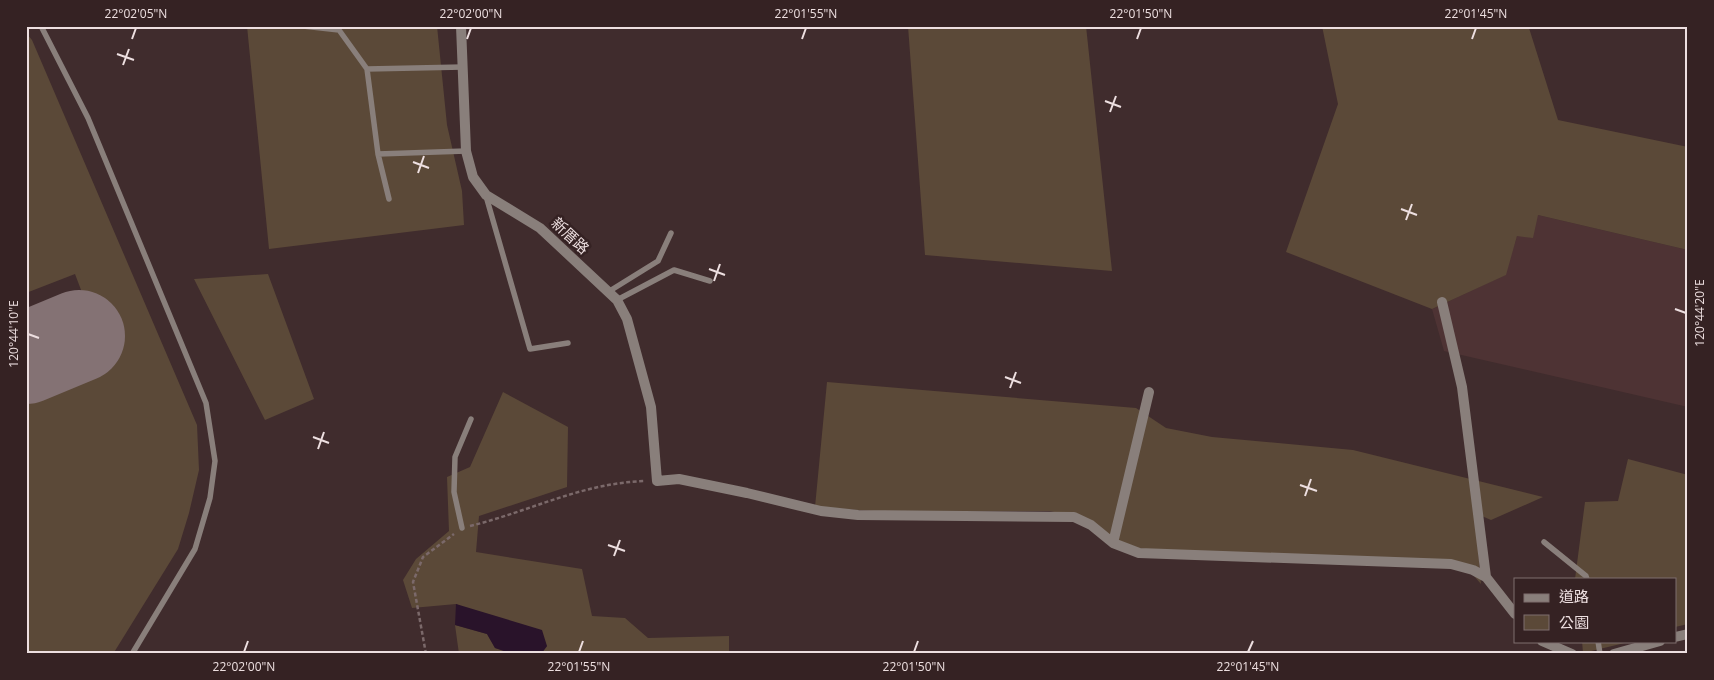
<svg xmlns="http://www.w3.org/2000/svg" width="1714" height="680" viewBox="0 0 1714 680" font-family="'Open Sans','Noto Sans TC',sans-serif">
<rect width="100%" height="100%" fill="#402c2d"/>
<path fill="#4e3334" d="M 1538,215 L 1688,250 L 1688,407 L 1444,351 L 1432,309 L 1505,275 L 1517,236 Z"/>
<path fill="#5b4938" d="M 247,26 L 437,26 L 447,125 L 462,191 L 464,225 L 269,249 Z
M 908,26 L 1086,26 L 1112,271 L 925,255 Z
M 1322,26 L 1531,26 L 1529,28 L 1558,120 L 1688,147 L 1688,250 L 1538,215 L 1533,238 L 1517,236 L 1506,275 L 1432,309 L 1286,252 L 1338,104 Z
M 26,33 L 32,40 L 197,425 L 199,470 L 189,513 L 178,549 L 113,654 L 26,654 L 26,396 L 109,364 L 75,274 L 26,293 Z
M 268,274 L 314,399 L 265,420 L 194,279 Z
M 827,382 L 1136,408 L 1166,428 L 1212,437 L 1353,450 L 1543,497 L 1491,520 L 1475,513 L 1481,584 L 1467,568 L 1129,548 L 1067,515 L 1050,511 L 873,511 L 815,507 Z
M 503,392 L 568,427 L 567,487 L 479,516 L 476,552 L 582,569 L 592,616 L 625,618 L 648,638 L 729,636 L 729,654 L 541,654 L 547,646 L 456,604 L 412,608 L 403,580 L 416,559 L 449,531 L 447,477 L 470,467 Z
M 1628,459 L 1688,475 L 1688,624 L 1675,627 L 1675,579 L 1575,579 L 1585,502 L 1618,501 Z
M 455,625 L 487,634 L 495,648 L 513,654 L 459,654 Z
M 1582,641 L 1633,641 L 1583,653 Z"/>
<path fill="#29132a" d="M 456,604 L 542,630 L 547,646 L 541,654 L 513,654 L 495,648 L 487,634 L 455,625 Z"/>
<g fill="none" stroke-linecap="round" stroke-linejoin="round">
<path stroke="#847274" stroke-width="92" d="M 26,358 L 79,336"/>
<path stroke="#7b696a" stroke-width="2.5" stroke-dasharray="4 2.5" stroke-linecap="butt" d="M 470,526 C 531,511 582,483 645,481
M 426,654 L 413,582 L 423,557 L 454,534"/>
<path stroke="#897f7b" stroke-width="5.5" d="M 41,26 L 88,118 L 206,403 L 215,461 L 210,498 L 195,549 L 132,654
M 303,26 L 339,30 L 367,69
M 463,67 L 367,69 L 378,154 L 466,151
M 378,154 L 389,199
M 486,196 L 530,349 L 568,343
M 608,292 L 658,261 L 671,233
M 617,300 L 674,270 L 710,281
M 462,528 L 454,492 L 455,457 L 471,419
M 1544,542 L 1586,576 L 1587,579
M 1598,641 L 1600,654"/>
<path stroke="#897f7b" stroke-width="10" d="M 461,26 L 466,151 L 473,177 L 486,195 L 540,228 L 617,300 L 627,319 L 651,407 L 657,481 L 679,479 L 747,493 L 821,511 L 858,515 L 1074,517 L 1091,525 L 1113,543 L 1139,553 L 1451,564 L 1473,570 L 1486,577
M 1442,302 L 1462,387 L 1486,577 L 1515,614
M 1113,543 L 1149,392
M 1675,637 L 1688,634
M 1542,641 L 1572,654
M 1614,654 L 1660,641"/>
</g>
<path fill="none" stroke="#eddfe0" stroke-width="2" d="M 132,39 L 136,28M 467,39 L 471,28M 802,39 L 806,28M 1137,39 L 1141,28M 1472,39 L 1476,28M 117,54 L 134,60M 123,65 L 129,49M 1105,101 L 1121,107M 1110,112 L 1116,96M 413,162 L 429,168M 418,173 L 424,156M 1401,209 L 1417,215M 1406,220 L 1412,204M 709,269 L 725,275M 714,281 L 720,264M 1675,309 L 1686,313M 28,334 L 39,338M 1005,377 L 1021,383M 1010,388 L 1016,372M 313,437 L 329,443M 318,449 L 324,432M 1300,485 L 1317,491M 1305,496 L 1311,479M 608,545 L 625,551M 614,556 L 620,540M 244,652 L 248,641M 579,652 L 583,641M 914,652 L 918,641M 1248,652 L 1253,641"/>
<g text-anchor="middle" stroke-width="5" stroke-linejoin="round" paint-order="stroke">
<g font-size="15" fill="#eddfe0" stroke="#352223">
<text transform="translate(570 236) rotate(43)" y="5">新厝路</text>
</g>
</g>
<rect width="1714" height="680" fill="none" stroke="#352223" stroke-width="55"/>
<rect x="1514" y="578" width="162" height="65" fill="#352223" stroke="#7f6e6f"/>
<rect x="1524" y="594" width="25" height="8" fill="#897f7b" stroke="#7f6e6f"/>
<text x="1559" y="602" font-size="15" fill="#eddfe0">道路</text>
<rect x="1524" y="615" width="25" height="15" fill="#5b4938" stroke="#7f6e6f"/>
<text x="1559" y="628" font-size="15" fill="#eddfe0">公園</text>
<rect x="28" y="28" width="1658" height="624" fill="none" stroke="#eddfe0" stroke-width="2"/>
<g font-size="12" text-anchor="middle" fill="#eddfe0">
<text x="136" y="18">22°02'05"N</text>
<text x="471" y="18">22°02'00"N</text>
<text x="806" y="18">22°01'55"N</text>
<text x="1141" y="18">22°01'50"N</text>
<text x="1476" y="18">22°01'45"N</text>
<text transform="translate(1700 313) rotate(-90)" y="4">120°44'20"E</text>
<text transform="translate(14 334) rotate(-90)" y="4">120°44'10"E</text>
<text x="244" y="671">22°02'00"N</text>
<text x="579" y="671">22°01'55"N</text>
<text x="914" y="671">22°01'50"N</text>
<text x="1248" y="671">22°01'45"N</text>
</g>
</svg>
